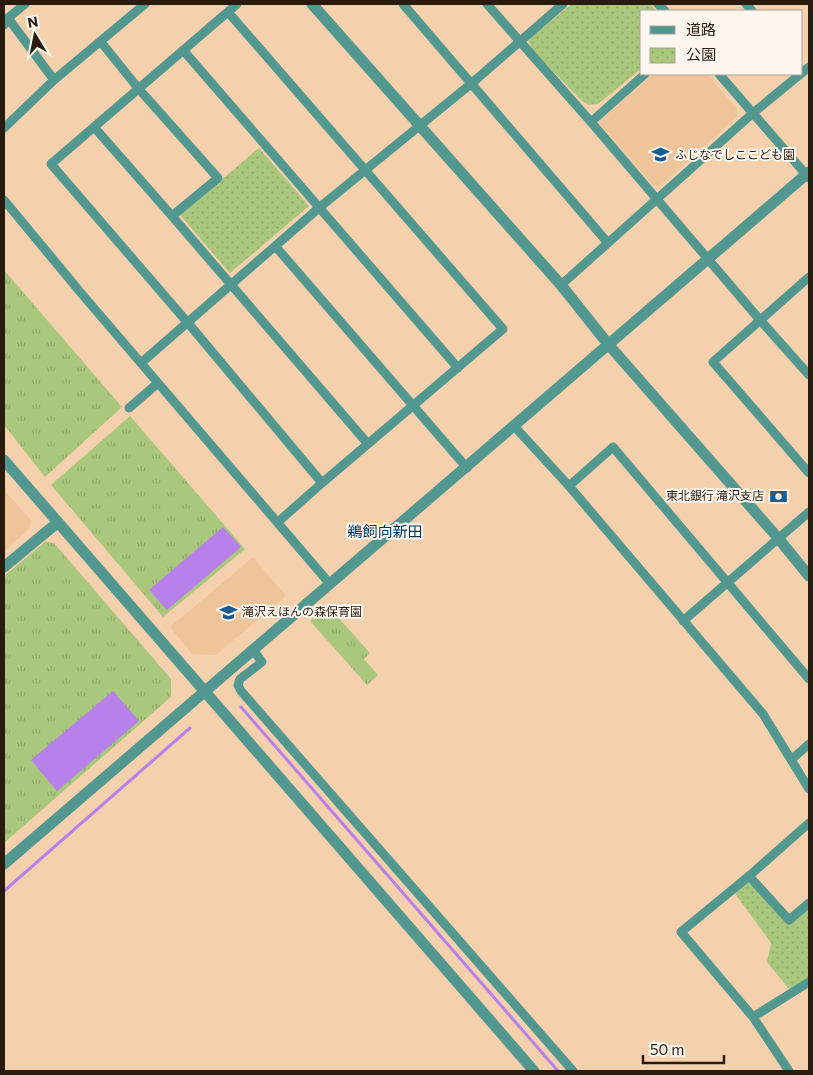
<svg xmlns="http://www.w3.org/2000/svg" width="813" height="1075" viewBox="0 0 813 1075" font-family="Commissioner,'Noto Sans JP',sans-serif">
<defs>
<pattern id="grass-tufts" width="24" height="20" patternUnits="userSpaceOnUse" patternTransform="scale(1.25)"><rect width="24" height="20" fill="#a9c77d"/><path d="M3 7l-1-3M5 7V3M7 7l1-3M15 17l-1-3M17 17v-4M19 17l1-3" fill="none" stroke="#91aa6b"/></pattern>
<pattern id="park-dots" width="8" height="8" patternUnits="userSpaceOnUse" patternTransform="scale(1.25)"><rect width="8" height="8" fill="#a9c77d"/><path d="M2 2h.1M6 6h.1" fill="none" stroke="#91aa6b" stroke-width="1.8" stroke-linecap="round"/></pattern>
</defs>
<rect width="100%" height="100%" fill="#f4d0ac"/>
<path fill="#eec59b" d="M 653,74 L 708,74 L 737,109 L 738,116 L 660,186 L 654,186 L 601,125 L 601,120 Z
M 4,490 L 31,520 L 29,529 L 4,551 Z
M 253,557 L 286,596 L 216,655 L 192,654 L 170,627 Z"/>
<path fill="url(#grass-tufts)" d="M 4,270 L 122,407 L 45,477 L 4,425 Z
M 130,416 L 245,549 L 163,617 L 51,485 Z
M 45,542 L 54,543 L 171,679 L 171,697 L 4,843 L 4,576 Z
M 327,605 L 370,653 L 364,659 L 378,675 L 367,685 L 310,621 Z"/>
<path fill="url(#park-dots)" d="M 572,4 L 650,4 L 656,11 L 642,11 L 642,68 L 598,104 L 589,105 L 582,101 L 531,49 L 528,39 Z
M 259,148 L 309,206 L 230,273 L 180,215 Z
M 749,880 L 789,924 L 809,906 L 809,978 L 789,989 L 767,962 L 771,943 L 734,892 Z"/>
<path fill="#b780eb" d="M 223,527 L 241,547 L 167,610 L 149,590 Z
M 113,691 L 139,721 L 57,791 L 31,760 Z"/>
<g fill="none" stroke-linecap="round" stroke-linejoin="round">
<path stroke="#b780eb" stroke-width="3" d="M 241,707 L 558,1071
M 4,891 L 190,728"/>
<path stroke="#529890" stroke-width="9" d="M 403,4 L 608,243
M 487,4 L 591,122 L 760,320 L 809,375
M 658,4 L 665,11
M 746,4 L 752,11
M 228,12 L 503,329 L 322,483 L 188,323 L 51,164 L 237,4
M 8,18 L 54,80
M 4,25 L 8,18 L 25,4
M 101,42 L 138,88 L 218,178 L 172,216 L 368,444
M 183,50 L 458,368
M 719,74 L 809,178
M 591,122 L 645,74
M 94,127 L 172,216
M 4,128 L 54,80 L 145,4
M 4,200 L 81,293 L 330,584
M 276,247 L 467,468
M 809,277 L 713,362 L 809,473
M 561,285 L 753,113 L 809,67
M 141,363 L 320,207 L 472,83 L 563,4
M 129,408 L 158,383
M 514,426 L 569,486 L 763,714 L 809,789
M 569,486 L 613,447 L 809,679
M 278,522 L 322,483
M 683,621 L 809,512
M 253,650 L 262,662 L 240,679 L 238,685 L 241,691 L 573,1071
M 791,760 L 809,744
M 749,876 L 789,920 L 809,903
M 753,1017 L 809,982
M 789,1071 L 753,1017 L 681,932 L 749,876 L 809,823"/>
<path stroke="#529890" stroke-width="11" d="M 312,4 L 561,285 L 608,344 L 778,538 L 809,576
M 4,460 L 534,1071
M 4,567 L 57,523
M 4,864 L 809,172"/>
</g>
<defs>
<symbol id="school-bare" viewBox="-9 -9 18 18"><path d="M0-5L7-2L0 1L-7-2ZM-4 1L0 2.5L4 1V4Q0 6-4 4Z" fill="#175d92" stroke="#fef7f0" stroke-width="2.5" paint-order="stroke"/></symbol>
<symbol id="bank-bare" viewBox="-9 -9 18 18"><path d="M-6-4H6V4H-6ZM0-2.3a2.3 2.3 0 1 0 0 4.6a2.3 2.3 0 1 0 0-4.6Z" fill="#175d92" stroke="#fef7f0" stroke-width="2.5" paint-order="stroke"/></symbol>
</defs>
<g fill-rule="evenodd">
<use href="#school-bare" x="648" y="142" width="25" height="25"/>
<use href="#bank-bare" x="766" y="484" width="25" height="25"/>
<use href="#school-bare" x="216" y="600" width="25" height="25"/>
</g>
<g text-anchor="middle" stroke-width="4" stroke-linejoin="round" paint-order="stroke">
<g font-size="12" fill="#291c0e" stroke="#fef7f0" text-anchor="start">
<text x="675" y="159">ふじなでしここども園</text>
<text x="764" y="500" text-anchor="end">東北銀行 滝沢支店</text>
<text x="242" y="616">滝沢えほんの森保育園</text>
</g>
<g font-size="15" fill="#023458" stroke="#fef7f0">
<text x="385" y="537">鵜飼向新田</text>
</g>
</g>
<rect width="813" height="1075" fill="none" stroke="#291c0e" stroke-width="10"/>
<rect x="640" y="10" width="162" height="65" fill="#fef7f0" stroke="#a99f96"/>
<rect x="650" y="26" width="25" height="8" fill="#529890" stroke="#a99f96"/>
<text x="686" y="35" font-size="15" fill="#291c0e">道路</text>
<rect x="650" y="48" width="25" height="15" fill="url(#park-dots)" stroke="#a99f96"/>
<text x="686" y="60" font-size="15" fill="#291c0e">公園</text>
<g transform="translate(35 35) rotate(350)" stroke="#fef7f0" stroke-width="4" paint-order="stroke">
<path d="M0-4L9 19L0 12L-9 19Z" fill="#291c0e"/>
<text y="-8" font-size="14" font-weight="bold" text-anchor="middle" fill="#291c0e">N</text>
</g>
<path d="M643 1055v8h81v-8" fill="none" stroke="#291c0e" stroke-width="2.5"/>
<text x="650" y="1055" font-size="15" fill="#291c0e" stroke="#fef7f0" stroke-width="4" paint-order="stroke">50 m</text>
</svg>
